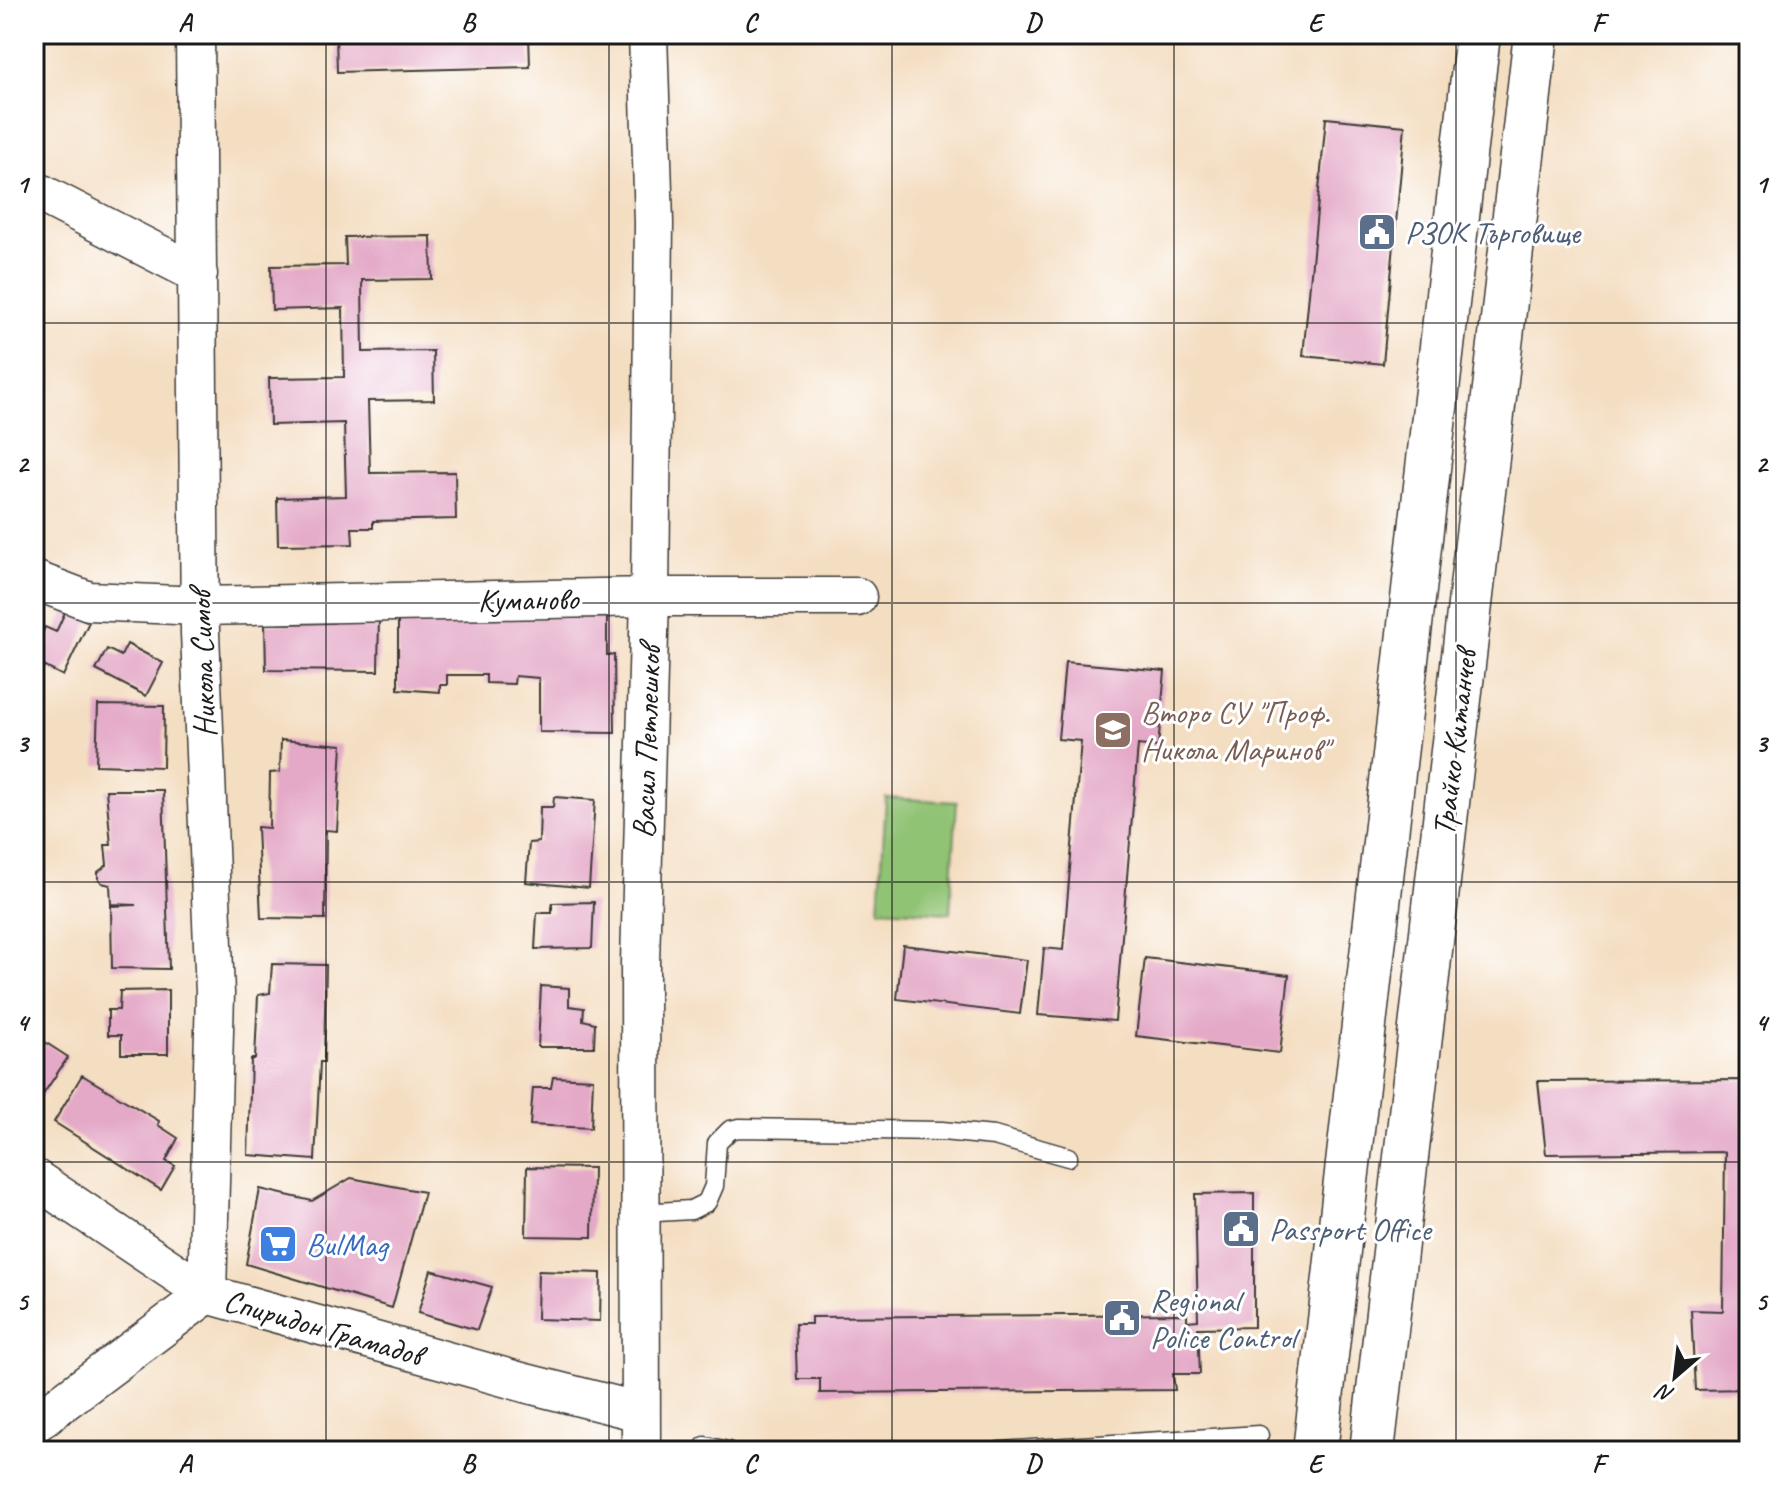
<svg xmlns="http://www.w3.org/2000/svg" width="1783" height="1485" viewBox="0 0 1783 1485" font-family="Caveat,sans-serif">
<rect width="100%" height="100%" fill="#fff"/>
<filter id="ink" filterUnits="userSpaceOnUse"><feTurbulence type="fractalNoise" baseFrequency=".0125" numOctaves="2"/><feDisplacementMap in="SourceGraphic" scale="16" xChannelSelector="R" yChannelSelector="G"/><feConvolveMatrix kernelMatrix="1 2 1 2 8 2 1 2 1" color-interpolation-filters="sRGB"/></filter>
<filter id="wash" filterUnits="userSpaceOnUse"><feTurbulence type="fractalNoise" baseFrequency=".006" numOctaves="4" result="noise"/><feDisplacementMap in="SourceGraphic" scale="32" xChannelSelector="R" yChannelSelector="G"/><feGaussianBlur stdDeviation="1.8" result="paint"/><feColorMatrix in="noise" values="0 0 0 0 0 0 0 0 0 0 0 0 0 0 0 0 0 1.4 0 .05"/><feComposite in="paint" operator="in"/></filter>
<g filter="url(#wash)">
<rect width="100%" height="100%" fill="#f4dec2"/>
<path fill="#91c374" stroke="#567048" stroke-width="2" d="M 886,798 L 957,802 L 950,913 L 879,909 Z"/>
<g id="blocks">
<path fill="#e4a9c7" d="M 336,34 L 529,34 L 530,67 L 337,72 Z
M 1326,118 L 1405,126 L 1383,364 L 1303,356 Z
M 431,236 L 432,279 L 362,280 L 363,352 L 433,351 L 434,400 L 368,401 L 370,473 L 455,472 L 456,519 L 373,521 L 373,528 L 352,528 L 353,544 L 278,545 L 277,498 L 346,496 L 344,423 L 270,425 L 269,378 L 344,377 L 343,308 L 272,310 L 271,266 L 346,265 L 345,237 Z
M 66,610 L 89,622 L 63,676 L 34,661 L 34,650 L 45,627 L 56,632 Z
M 335,614 L 379,616 L 378,671 L 266,670 L 265,624 L 334,623 Z
M 607,617 L 607,655 L 614,655 L 615,733 L 539,732 L 539,678 L 515,676 L 514,684 L 486,683 L 486,675 L 447,675 L 447,685 L 440,685 L 440,692 L 398,689 L 398,618 Z
M 127,644 L 163,663 L 146,696 L 96,670 L 107,649 L 121,656 Z
M 1065,662 L 1165,671 L 1158,747 L 1138,745 L 1115,1021 L 1038,1015 L 1044,948 L 1063,950 L 1081,741 L 1058,739 Z
M 98,705 L 164,706 L 163,767 L 96,765 Z
M 281,740 L 342,745 L 337,831 L 326,830 L 325,919 L 261,918 L 257,827 L 269,828 L 270,773 L 280,772 Z
M 106,790 L 163,790 L 169,969 L 112,968 L 111,906 L 136,905 L 111,904 L 110,885 L 102,883 L 98,878 L 98,872 L 107,865 L 105,845 L 111,845 Z
M 554,797 L 595,800 L 589,888 L 526,882 L 529,843 L 539,842 L 540,807 L 553,807 Z
M 594,902 L 592,948 L 535,949 L 537,913 L 552,913 L 552,903 Z
M 903,945 L 1027,960 L 1020,1014 L 897,999 Z
M 1145,958 L 1289,975 L 1280,1053 L 1136,1036 Z
M 272,964 L 326,965 L 324,1062 L 320,1062 L 315,1160 L 248,1155 L 251,1059 L 255,1059 L 258,995 L 270,993 Z
M 541,986 L 569,988 L 569,1006 L 584,1008 L 583,1020 L 595,1023 L 594,1047 L 538,1047 Z
M 168,990 L 168,1054 L 121,1054 L 121,1035 L 108,1035 L 108,1010 L 119,1010 L 120,991 Z
M 34,1035 L 68,1057 L 34,1108 Z
M 82,1075 L 159,1121 L 158,1125 L 178,1138 L 166,1161 L 175,1166 L 161,1190 L 54,1122 Z
M 553,1077 L 593,1079 L 591,1128 L 530,1125 L 533,1088 L 551,1088 Z
M 1749,1080 L 1749,1389 L 1695,1390 L 1691,1310 L 1723,1311 L 1725,1152 L 1546,1154 L 1538,1081 Z
M 527,1167 L 593,1168 L 592,1237 L 526,1236 Z
M 351,1178 L 424,1192 L 392,1308 L 246,1264 L 260,1189 L 312,1201 Z
M 1254,1193 L 1254,1327 L 1198,1328 L 1200,1374 L 1173,1374 L 1175,1390 L 820,1393 L 820,1379 L 797,1379 L 795,1324 L 811,1324 L 811,1317 L 1187,1314 L 1187,1321 L 1198,1320 L 1195,1194 Z
M 431,1270 L 492,1287 L 477,1330 L 418,1313 Z
M 538,1271 L 601,1273 L 600,1321 L 537,1319 Z"/>
</g>
</g>
<g filter="url(#ink)">
<use href="#blocks" fill-opacity="0" stroke="#3c3935" stroke-width="2"/>
<g fill="none" stroke-linecap="round" stroke-linejoin="round">
<defs>
<path id="lane" d="M 640,1213 L 691,1210 L 707,1202 L 714,1186 L 717,1143 L 730,1130 L 739,1128 L 942,1131 L 994,1136 L 1068,1157
M 705,1446 L 728,1451
M 999,1451 L 1259,1435"/>
<path id="street" d="M 34,190 L 198,274
M 34,580 L 89,601 L 199,606 L 650,597 L 857,597
M 34,1178 L 207,1294 L 525,1383 L 640,1412
M 34,1424 L 207,1294 L 215,993 L 200,633 L 195,34
M 641,1451 L 640,963 L 650,597 L 654,223 L 648,34"/>
<path id="secondary" d="M 1315,1451 L 1478,34
M 1372,1451 L 1536,34"/>
</defs>
<use href="#lane" stroke="#3c3935" stroke-width="21"/>
<use href="#street" stroke="#3c3935" stroke-width="41"/>
<use href="#secondary" stroke="#3c3935" stroke-width="47"/>
<use href="#lane" stroke="#fff" stroke-width="18"/>
<use href="#street" stroke="#fff" stroke-width="38"/>
<use href="#secondary" stroke="#fff" stroke-width="44"/>
</g>
</g>
<path fill="none" stroke="#1c1c1c" stroke-width="2" stroke-opacity="0.55" d="M 326,34 L 326,1451M 609,34 L 609,1451M 892,34 L 892,1451M 1174,34 L 1174,1451M 1456,34 L 1456,1451M 34,323 L 1749,323M 34,603 L 1749,603M 34,882 L 1749,882M 34,1162 L 1749,1162"/>
<defs>
<symbol id="civic-square" viewBox="-11 -11 22 22"><rect x="-9" y="-9" width="18" height="18" rx="4" fill="#5c6f8a" stroke="#fff"/><path d="M-.6-6.5H3V-4.5H.6V-3L4-1V1h2V6H-6V1h2V-1L-.6-3ZM-1.2 2.5V6h2.4V2.5Z" fill="#fff"/></symbol>
<symbol id="school-square" viewBox="-11 -11 22 22"><rect x="-9" y="-9" width="18" height="18" rx="4" fill="#8d6e63" stroke="#fff"/><path d="M0-5L7-2L0 1L-7-2ZM-4 1L0 2.5L4 1V4Q0 6-4 4Z" fill="#fff"/></symbol>
<symbol id="supermarket-square" viewBox="-11 -11 22 22"><rect x="-9" y="-9" width="18" height="18" rx="4" fill="#3f7fe0" stroke="#fff"/><path d="M-6-5.5h2.5l.6 2H6L4.5 2H-2.5L-4.4-4H-6ZM-1.5 3.2a1.3 1.3 0 1 0 .1 0ZM3 3.2a1.3 1.3 0 1 0 .1 0Z" fill="#fff"/></symbol>
</defs>
<g fill-rule="evenodd">
<use href="#civic-square" x="1355" y="210" width="44" height="44"/>
<use href="#school-square" x="1091" y="708" width="44" height="44"/>
<use href="#civic-square" x="1219" y="1207" width="44" height="44"/>
<use href="#supermarket-square" x="256" y="1222" width="44" height="44"/>
<use href="#civic-square" x="1100" y="1296" width="44" height="44"/>
</g>
<g text-anchor="middle" stroke-width="6" stroke-linejoin="round" paint-order="stroke">
<g font-size="32" fill="#4e5e75" stroke="#fff" text-anchor="start">
<text x="1405" y="243">РЗОК Търговище</text>
<text x="1269" y="1240">Passport Office</text>
<text x="1150" y="1311">Regional<tspan x="1150" dy="37">Police Control</tspan></text>
</g>
<g font-size="32" fill="#1c1c1c" stroke="#fff">
<text transform="translate(528 599) rotate(-1)" y="11">Куманово</text>
<text transform="translate(202 664) rotate(-92)" y="11">Никола Симов</text>
<text transform="translate(646 742) rotate(-88)" y="11">Васил Петлешков</text>
<text transform="translate(1454 743) rotate(-83)" y="11">Трайко Китанчев</text>
<text transform="translate(323 1327) rotate(16)" y="11">Спиридон Грамадов</text>
</g>
<g font-size="32" fill="#785e54" stroke="#fff" text-anchor="start">
<text x="1141" y="723">Второ СУ "Проф.<tspan x="1141" dy="37">Никола Маринов"</tspan></text>
</g>
<g font-size="32" fill="#366cbe" stroke="#fff" text-anchor="start">
<text x="306" y="1255">BulMag</text>
</g>
</g>
<rect width="1783" height="1485" fill="none" stroke="#fff" stroke-width="88"/>
<g transform="translate(1675 1377) rotate(208)" stroke="#ffffff" stroke-width="6" paint-order="stroke">
<path d="M0-6L14 30L0 20L-14 30Z" fill="#1c1c1c"/>
<text y="-12" font-size="22" font-weight="bold" text-anchor="middle" fill="#1c1c1c">N</text>
</g>
<rect x="44" y="44" width="1695" height="1397" fill="none" stroke="#1c1c1c" stroke-width="3"/>
<g font-size="26" text-anchor="middle" font-weight="bold" fill="#1c1c1c">
<text x="185" y="31">A</text>
<text x="468" y="31">B</text>
<text x="750" y="31">C</text>
<text x="1033" y="31">D</text>
<text x="1315" y="31">E</text>
<text x="1598" y="31">F</text>
<text x="22" y="193">1</text>
<text x="1761" y="193">1</text>
<text x="22" y="472">2</text>
<text x="1761" y="472">2</text>
<text x="22" y="752">3</text>
<text x="1761" y="752">3</text>
<text x="22" y="1031">4</text>
<text x="1761" y="1031">4</text>
<text x="22" y="1310">5</text>
<text x="1761" y="1310">5</text>
<text x="185" y="1472">A</text>
<text x="468" y="1472">B</text>
<text x="750" y="1472">C</text>
<text x="1033" y="1472">D</text>
<text x="1315" y="1472">E</text>
<text x="1598" y="1472">F</text>
</g>
</svg>
